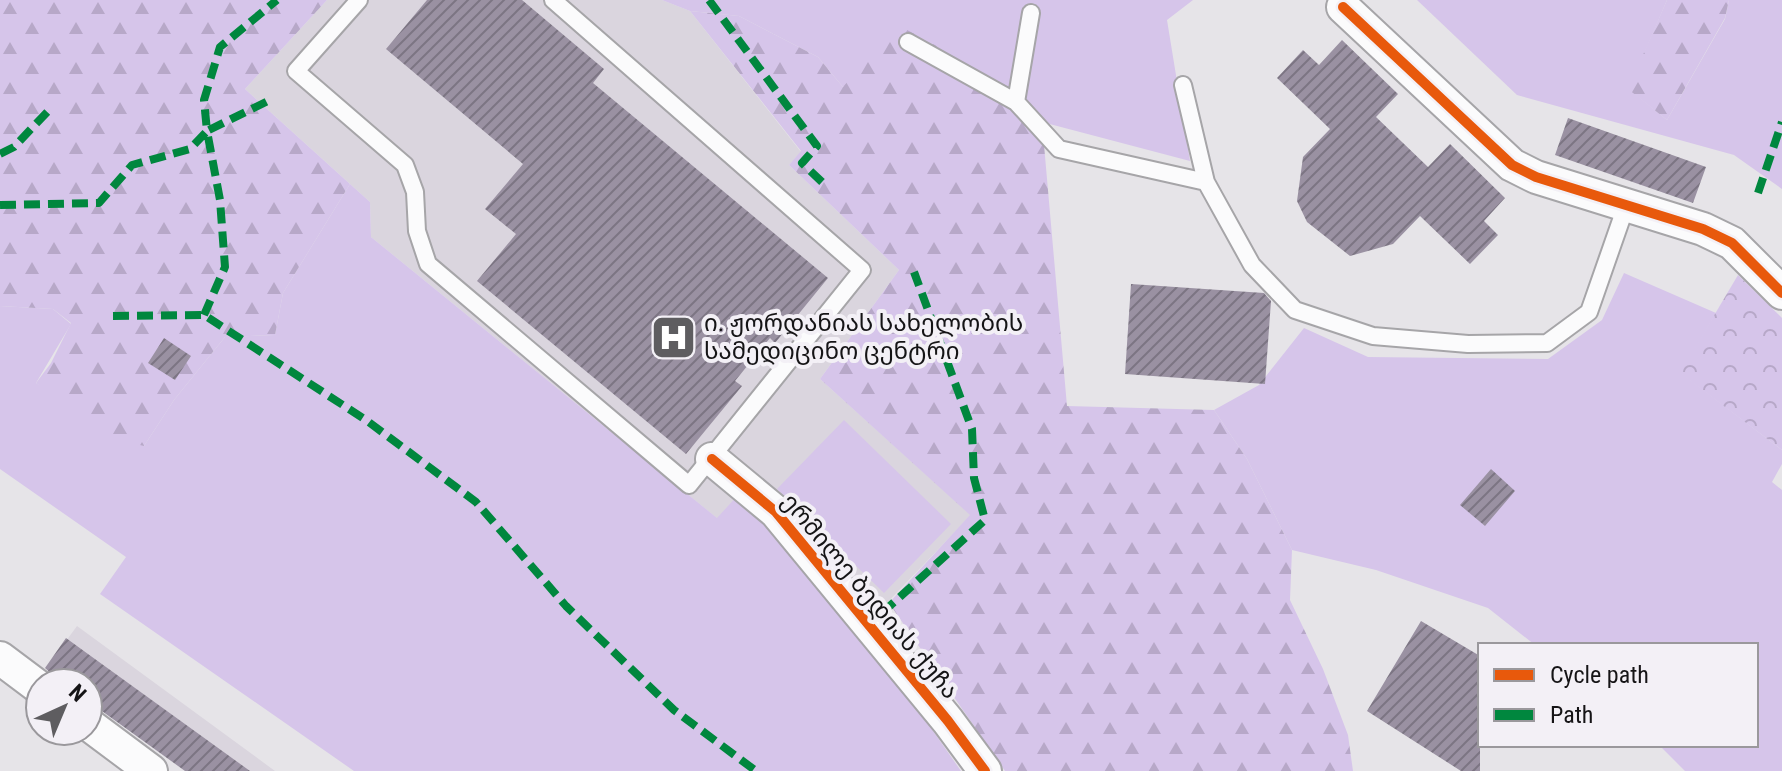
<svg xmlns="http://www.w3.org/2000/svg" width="1782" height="771" viewBox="0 0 1782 771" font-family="'Roboto Condensed','Noto Sans Georgian',sans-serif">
<defs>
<pattern id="forest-firs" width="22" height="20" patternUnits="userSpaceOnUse" patternTransform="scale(2)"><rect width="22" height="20" fill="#d6c5ea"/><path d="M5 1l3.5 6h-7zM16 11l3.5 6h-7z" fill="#b7a8c8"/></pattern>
<pattern id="park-crowns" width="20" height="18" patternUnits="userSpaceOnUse" patternTransform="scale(2)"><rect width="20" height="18" fill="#d6c5ea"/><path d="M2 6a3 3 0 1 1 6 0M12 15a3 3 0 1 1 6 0" fill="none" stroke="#b7a8c8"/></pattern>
<pattern id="building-hatch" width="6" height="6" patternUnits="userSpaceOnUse" patternTransform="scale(2)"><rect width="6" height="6" fill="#9a91a2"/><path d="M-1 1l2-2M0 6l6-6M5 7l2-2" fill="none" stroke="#7c7583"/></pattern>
</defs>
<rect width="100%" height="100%" fill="#e6e4e8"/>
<path fill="#dad5de" d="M 327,0 L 662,0 L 690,11 L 801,152 L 789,165 L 899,270 L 820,379 L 971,515 L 862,629 L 739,494 L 718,519 L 371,237 L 370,202 L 245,89 Z
M 77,626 L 275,771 L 212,771 L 55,656 Z"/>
<path fill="#d6c5ea" d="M 662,0 L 1193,0 L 1167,20 L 1190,161 L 1042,122 L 843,87 L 818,57 L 739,16 L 690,11 Z
M 1417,0 L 1667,0 L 1629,89 L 1667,120 L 1725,19 L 1729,0 L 1782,0 L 1782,189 L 1734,155 L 1517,95 Z
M 350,184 L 370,202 L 371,237 L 717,518 L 739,494 L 862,629 L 961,771 L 354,771 L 100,594 L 126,557 L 0,469 L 0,306 L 53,309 L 71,324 L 36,383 L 144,446 L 174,400 L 225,337 L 275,335 L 283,293 Z
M 1624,273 L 1716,313 L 1681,373 L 1782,450 L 1782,464 L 1772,482 L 1782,490 L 1782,771 L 1685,771 L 1659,745 L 1756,745 L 1756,645 L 1535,645 L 1488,608 L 1376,570 L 1292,550 L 1247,459 L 1214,410 L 1259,385 L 1304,328 L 1368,357 L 1548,359 L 1602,320 Z
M 844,420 L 951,524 L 884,593 L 777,489 Z"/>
<path fill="url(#forest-firs)" d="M 0,0 L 327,0 L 245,89 L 350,184 L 283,293 L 275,335 L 225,337 L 174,400 L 144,446 L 107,437 L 36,383 L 51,363 L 71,323 L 53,309 L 0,306 Z
M 1667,0 L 1729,0 L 1725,18 L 1667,120 L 1628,89 Z
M 690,11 L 739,16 L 818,57 L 843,87 L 896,24 L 996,78 L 1042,122 L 1067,406 L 1214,410 L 1247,459 L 1292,550 L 1290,600 L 1323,669 L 1348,735 L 1353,771 L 1005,771 L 889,603 L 970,515 L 820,379 L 899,270 L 789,165 L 801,151 Z"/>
<path fill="url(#park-crowns)" d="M 1738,275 L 1782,318 L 1782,450 L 1680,373 Z"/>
<path fill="url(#building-hatch)" d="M 427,0 L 522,0 L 604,69 L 593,83 L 828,278 L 775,343 L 770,338 L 735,381 L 742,386 L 686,454 L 477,281 L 516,234 L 485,209 L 523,164 L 386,49 Z
M 1342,40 L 1398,94 L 1376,117 L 1428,167 L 1450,144 L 1505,198 L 1484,221 L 1498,235 L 1470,264 L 1420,216 L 1393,244 L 1350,256 L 1307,222 L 1297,201 L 1303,157 L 1330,129 L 1277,78 L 1303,50 L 1319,65 Z
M 1568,118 L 1706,167 L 1693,203 L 1555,155 Z
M 1131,284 L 1264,293 L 1271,301 L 1265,384 L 1125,374 Z
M 164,338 L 191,356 L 175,380 L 148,363 Z
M 1491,469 L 1515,491 L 1485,526 L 1460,505 Z
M 1421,621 L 1480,656 L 1480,771 L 1461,771 L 1367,711 Z
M 66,638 L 88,654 L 250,771 L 185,771 L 88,701 L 88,683 L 63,683 L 55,677 L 45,668 Z"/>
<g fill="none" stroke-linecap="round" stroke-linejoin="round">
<defs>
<path id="service" d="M 359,0 L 296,71 L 405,165 L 415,192 L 417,231 L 428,264 L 689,485 L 862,270 L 553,0
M 908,42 L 1016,102 L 1059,149 L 1206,182
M 1183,85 L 1206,182 L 1252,265 L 1295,310 L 1373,336 L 1468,344 L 1547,343 L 1589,312 L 1626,206
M 1016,102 L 1031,13"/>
<path id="minor" d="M 1343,7 L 1512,165 L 1536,177 L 1703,229 L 1732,243 L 1782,293
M 712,459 L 776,512 L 948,721 L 985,771
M 0,658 L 40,688
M 88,724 L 151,771"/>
</defs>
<use href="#service" stroke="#a6a5a8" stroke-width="20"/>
<use href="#minor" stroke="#a6a5a8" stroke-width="36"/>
<use href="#service" stroke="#fbfbfc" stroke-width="16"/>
<use href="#minor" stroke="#fbfbfc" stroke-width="32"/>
<path stroke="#00873e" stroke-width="8" stroke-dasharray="16 8" stroke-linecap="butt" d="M 709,0 L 817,146 L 802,163 L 822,182
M 0,154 L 14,147 L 50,109
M 1758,193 L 1782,122
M 0,205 L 99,203 L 132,165 L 190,149 L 207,131 L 204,100 L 220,47 L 277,0
M 204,315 L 225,267 L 220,200 L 207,131 L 270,100
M 113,316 L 204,315 L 366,420 L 476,502 L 566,606 L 674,710 L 756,771
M 882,613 L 985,520 L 974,478 L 972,429 L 914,272"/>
<defs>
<path id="cycleway" d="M 1343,7 L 1512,165 L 1536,177 L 1703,229 L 1732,243 L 1782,293
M 712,459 L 776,512 L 948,721 L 985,771"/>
</defs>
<use href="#cycleway" stroke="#f3f0f6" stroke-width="15"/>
<use href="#cycleway" stroke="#e8590c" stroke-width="10"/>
</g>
<defs>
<symbol id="hospital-square" viewBox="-11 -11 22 22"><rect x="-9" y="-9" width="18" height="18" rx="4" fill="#5e5d60" stroke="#f3f0f6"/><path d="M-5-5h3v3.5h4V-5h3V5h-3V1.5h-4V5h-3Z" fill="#fff"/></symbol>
</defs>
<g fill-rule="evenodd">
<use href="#hospital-square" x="648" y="312" width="51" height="51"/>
</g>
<g text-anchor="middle" stroke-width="8" stroke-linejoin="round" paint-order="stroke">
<g font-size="24" fill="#151416" stroke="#f3f0f6" text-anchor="start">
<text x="704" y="331">ი. ჟორდანიას სახელობის<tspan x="704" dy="28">სამედიცინო ცენტრი</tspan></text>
</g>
<g font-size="24" fill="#151416" stroke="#f3f0f6">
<text transform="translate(870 596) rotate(50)" y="8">ერმილე ბედიას ქუჩა</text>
</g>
</g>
<rect x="1478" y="643" width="280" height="104" fill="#f3f0f6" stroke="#9a989c" stroke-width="2"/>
<rect x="1494" y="669" width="40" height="12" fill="#e8590c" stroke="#9a989c" stroke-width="2"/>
<text x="1550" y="683" font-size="24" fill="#151416">Cycle path</text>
<rect x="1494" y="709" width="40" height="12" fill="#00873e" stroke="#9a989c" stroke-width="2"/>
<text x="1550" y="723" font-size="24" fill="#151416">Path</text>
<g transform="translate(64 707) rotate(44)"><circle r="38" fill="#f3f0f6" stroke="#9a989c" stroke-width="2"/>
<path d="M0-6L14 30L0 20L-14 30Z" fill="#5e5d60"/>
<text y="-12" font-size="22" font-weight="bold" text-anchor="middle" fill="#151416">N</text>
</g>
</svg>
